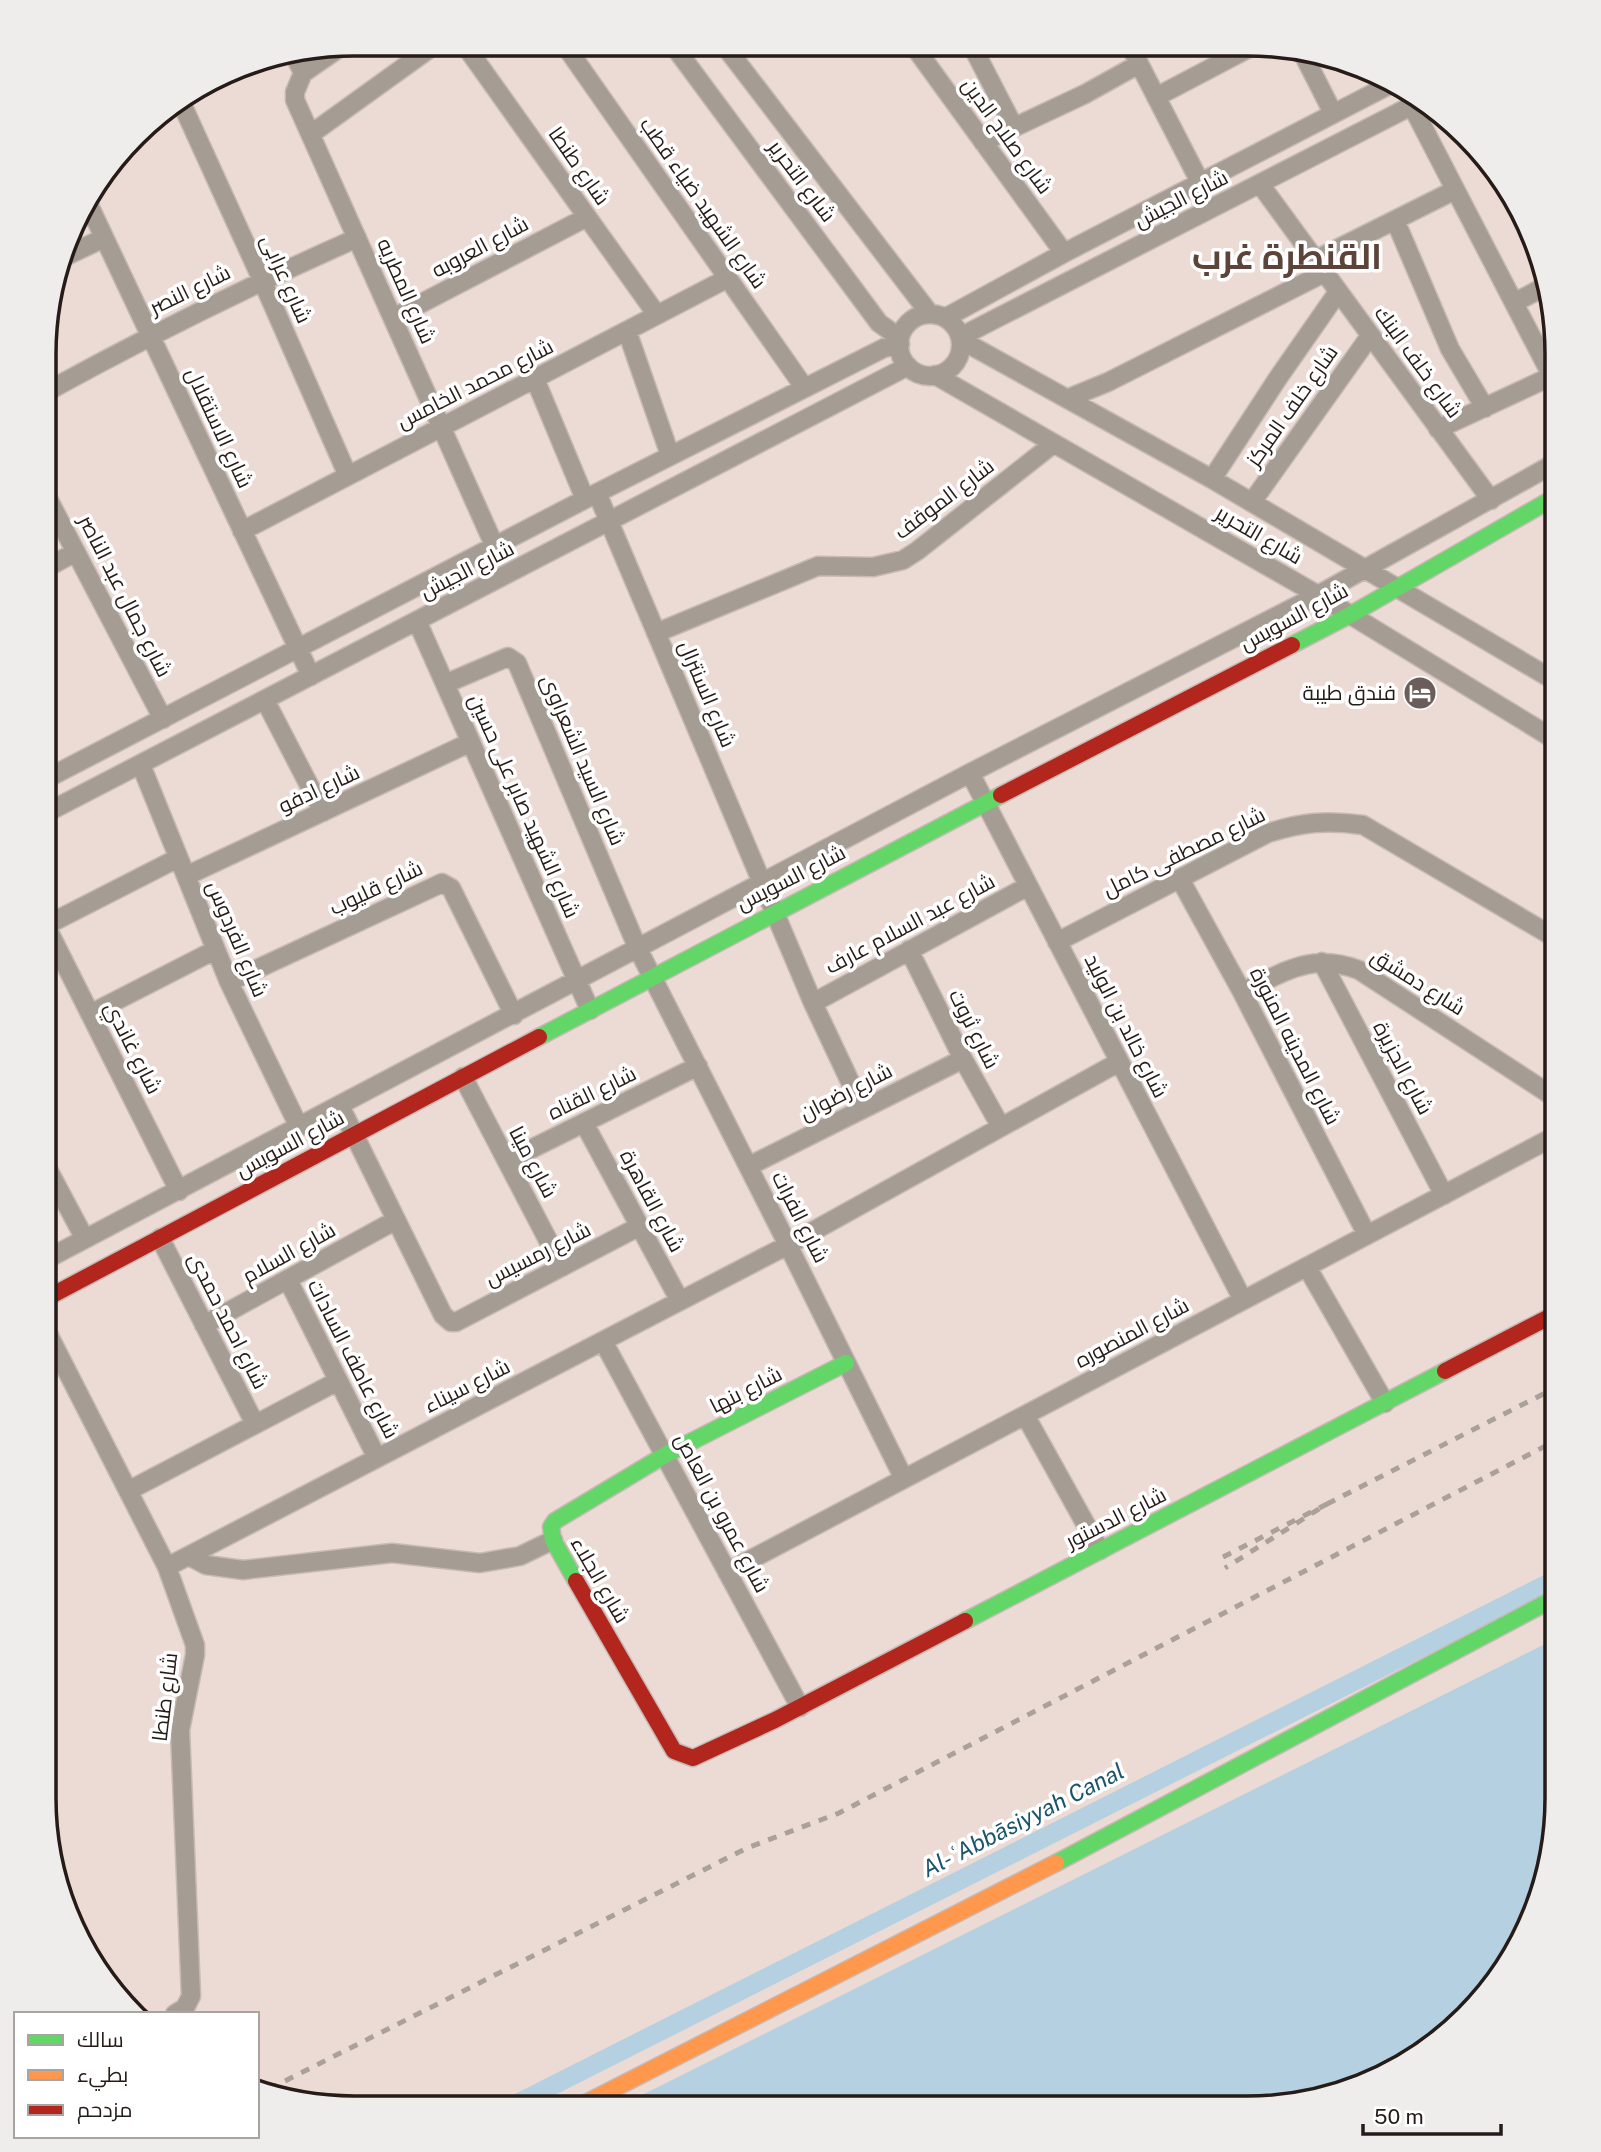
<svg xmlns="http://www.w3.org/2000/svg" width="1601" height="2152" viewBox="0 0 1601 2152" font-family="'Public Sans',Cairo,sans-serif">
<rect width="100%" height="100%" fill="#ecdbd5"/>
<path fill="#b5d0e0" d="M 1557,1638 L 1557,1819 L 1541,1898 L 1505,1970 L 1452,2031 L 1385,2076 L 1248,2108 L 620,2106 Z"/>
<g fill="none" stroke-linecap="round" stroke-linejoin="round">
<path stroke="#b5d0e0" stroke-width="19" d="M 512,2106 L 1557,1579"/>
<defs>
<path id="street" d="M 464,44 L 657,315
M 564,44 L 804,387
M 673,45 L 879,323 L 900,338
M 724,45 L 930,314
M 913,45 L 1064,253
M 972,46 L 1014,127
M 1130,46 L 1200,182
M 1301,50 L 1333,113
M 294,54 L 303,73 L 295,92 L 295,100 L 495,547
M 303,73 L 342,46
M 1156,97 L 1253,46
M 181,102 L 262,280 L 348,476
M 1412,106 L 1557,386
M 311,134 L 436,44
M 983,142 L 1085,94 L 1139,64
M 1260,184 L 1491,500
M 86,199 L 311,676
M 1395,220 L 1450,349 L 1485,408
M 66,256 L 104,238
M 1315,260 L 1455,190
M 1514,303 L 1542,288
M899 345a31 31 0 1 1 62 0a31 31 0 1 1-62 0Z
M 393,318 L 587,217
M 945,318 L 1064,253 L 1393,83
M 627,331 L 670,455
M 960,337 L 1423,100
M 961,340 L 1212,479 L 1557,682
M 935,375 L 1318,595 L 1557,741
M 535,379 L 585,499
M 46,392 C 148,336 251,285 357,238
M 1069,398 L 1108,382 L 1324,273
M 1438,429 L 1552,376
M 1212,479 L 1278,378 L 1338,292
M 597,493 L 813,1003 L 863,1109
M 46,495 L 163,719
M 1252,502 L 1370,336
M 242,531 L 728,278
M 46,568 L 76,552
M 417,621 L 590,1010
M 656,633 L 818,566 L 873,567 L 903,560 L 917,551 L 1053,444
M 445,684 L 508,657 L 517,663 L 638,949 L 788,1245 L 904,1479
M 265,700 L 323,812
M 141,765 L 229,982 L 299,1127
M 970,773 L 1243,1300
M 46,779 L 597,493 L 884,348 L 900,344
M 46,813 L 908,366
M 186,876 L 471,742
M 1180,879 L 1242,992 L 1367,1235
M 45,926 L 178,858
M 46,926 L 179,1191
M 1057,942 L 1268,833 C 1303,822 1326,820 1363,825 L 1557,939
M 909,950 L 963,1059 L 1001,1127
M 1322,962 L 1444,1195
M 229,982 L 442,883 L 451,888 L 514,1015
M 1242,992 C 1285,972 1310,952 1359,970 L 1557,1099
M 813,1003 L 1028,886
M 90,1014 L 215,950
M 463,1077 L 562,1267
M 340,1106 L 443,1315 L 451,1322 L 456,1322 L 640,1226
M 584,1123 L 680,1301
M 507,1161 L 698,1066
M 45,1164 L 85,1239
M 749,1166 L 963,1059
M 160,1238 L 255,1424
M 45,1260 L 970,773 L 1318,595 L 1557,462
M 1307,1267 L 1385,1403
M 288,1280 L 377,1458
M 204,1325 L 396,1220
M 45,1328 L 167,1567 L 195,1645 L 195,1655 L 180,1730 L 191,1996 L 185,2008 L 175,2014
M 603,1341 L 800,1707
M 1025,1415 L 1100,1550
M 128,1491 L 338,1381
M 189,1556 L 206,1565 L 243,1570 L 392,1553 L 480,1563 L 520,1556 L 553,1540
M 167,1567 L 788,1245 L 1119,1062
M 727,1572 L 1557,1135"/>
<path id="fast" d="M 1292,645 L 1350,615 L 1557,496
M 539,1037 L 1001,795
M 576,1581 L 553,1540 L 551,1527 L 555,1521 L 665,1455 L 846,1363
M 965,1621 L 1445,1371
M 1056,1863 L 1557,1597"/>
<path id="slow" d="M 580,2106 L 1056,1863"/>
<path id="jam" d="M 1001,795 L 1292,645
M 45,1299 L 539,1037
M 1445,1371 L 1557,1313
M 576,1581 L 674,1751 L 693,1758 L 775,1720 L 965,1621"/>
</defs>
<use href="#street" stroke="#c7b9b4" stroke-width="21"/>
<use href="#fast" stroke="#c7b9b4" stroke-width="19"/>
<use href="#slow" stroke="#c7b9b4" stroke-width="19"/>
<use href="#jam" stroke="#c7b9b4" stroke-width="19"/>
<use href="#street" stroke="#a59d93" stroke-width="18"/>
<use href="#fast" stroke="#63d668" stroke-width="16"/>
<use href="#slow" stroke="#ff974d" stroke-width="16"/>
<use href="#jam" stroke="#b3261e" stroke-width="16"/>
<path stroke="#aba09a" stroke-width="5" stroke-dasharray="9 9" stroke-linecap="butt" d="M 1327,1504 L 1557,1387
M 1223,1557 L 1327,1504 L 1225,1568
M 269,2089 L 747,1848 L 839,1813 L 1557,1440"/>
</g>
<defs>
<symbol id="hotel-disc" viewBox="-11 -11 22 22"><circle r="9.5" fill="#6b5e5a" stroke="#fff"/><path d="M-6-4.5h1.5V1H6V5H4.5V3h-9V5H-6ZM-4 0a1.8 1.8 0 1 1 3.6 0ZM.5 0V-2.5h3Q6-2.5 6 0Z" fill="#fff"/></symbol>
</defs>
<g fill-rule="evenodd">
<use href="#hotel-disc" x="1401" y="674" width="38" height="38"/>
</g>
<g text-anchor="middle" stroke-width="7" stroke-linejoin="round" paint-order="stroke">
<g font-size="21" fill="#261b17" stroke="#fff">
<text transform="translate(1007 136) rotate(54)" y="7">شارع صلاح الدين</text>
<text transform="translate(579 166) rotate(55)" y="7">شارع طنطا</text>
<text transform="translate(802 181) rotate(53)" y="7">شارع التحرير</text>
<text transform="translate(1181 199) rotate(-27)" y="7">شارع الجيش</text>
<text transform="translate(703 203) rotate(55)" y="7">شارع الشهيد ضياء قطب</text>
<text transform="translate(480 247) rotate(-28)" y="7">شارع العروبه</text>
<text transform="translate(286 279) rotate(66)" y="7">شارع عرابى</text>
<text transform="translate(190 290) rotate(-26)" y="7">شارع النصر</text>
<text transform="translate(406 291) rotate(66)" y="7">شارع المطريه</text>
<text transform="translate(1418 362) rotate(54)" y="7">شارع خلف البنك</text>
<text transform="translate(475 384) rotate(-27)" y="7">شارع محمد الخامس</text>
<text transform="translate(1292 406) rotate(-55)" y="7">شارع خلف المركز</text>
<text transform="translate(219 428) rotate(65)" y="7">شارع الاستقلال</text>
<text transform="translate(944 499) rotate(-37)" y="7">شارع الموقف</text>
<text transform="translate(1259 535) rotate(30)" y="7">شارع التحرير</text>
<text transform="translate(467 570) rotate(-27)" y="7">شارع الجيش</text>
<text transform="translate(125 596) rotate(63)" y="7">شارع جمال عبد الناصر</text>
<text transform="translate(1294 617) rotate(-28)" y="7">شارع السويس</text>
<text transform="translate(707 694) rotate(67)" y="7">شارع السنترال</text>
<text transform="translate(583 760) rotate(67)" y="7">شارع السيد الشعراوى</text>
<text transform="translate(319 789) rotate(-25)" y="7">شارع ادفو</text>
<text transform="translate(524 806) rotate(66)" y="7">شارع الشهيد صابر على حسين</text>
<text transform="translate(1184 852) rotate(-26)" y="7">شارع مصطفى كامل</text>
<text transform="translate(791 878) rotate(-27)" y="7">شارع السويس</text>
<text transform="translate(376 888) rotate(-25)" y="7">شارع قليوب</text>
<text transform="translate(910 924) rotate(-28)" y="7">شارع عبد السلام عارف</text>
<text transform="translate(237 939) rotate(67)" y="7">شارع الفردوس</text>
<text transform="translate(1418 982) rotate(32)" y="7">شارع دمشق</text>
<text transform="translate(1126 1026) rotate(63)" y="7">شارع خالد بن الوليد</text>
<text transform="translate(974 1029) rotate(63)" y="7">شارع ثروت</text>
<text transform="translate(1295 1046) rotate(63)" y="7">شارع المدينه المنورة</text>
<text transform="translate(133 1048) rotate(63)" y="7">شارع غاندي</text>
<text transform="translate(1403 1068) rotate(62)" y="7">شارع الجزيرة</text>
<text transform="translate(846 1092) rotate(-27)" y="7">شارع رضوان</text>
<text transform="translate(592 1093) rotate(-26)" y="7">شارع القناه</text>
<text transform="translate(290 1144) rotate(-28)" y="7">شارع السويس</text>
<text transform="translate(533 1162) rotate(62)" y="7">شارع مينا</text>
<text transform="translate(652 1201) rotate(62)" y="7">شارع القاهرة</text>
<text transform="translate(800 1217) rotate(63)" y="7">شارع الفرات</text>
<text transform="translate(289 1253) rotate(-29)" y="7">شارع السلام</text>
<text transform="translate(538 1254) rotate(-27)" y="7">شارع رمسيس</text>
<text transform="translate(228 1321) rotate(63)" y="7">شارع احمد حمدى</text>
<text transform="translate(1132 1333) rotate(-28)" y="7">شارع المنصوره</text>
<text transform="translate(353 1359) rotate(63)" y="7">شارع عاطف السادات</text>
<text transform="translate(467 1386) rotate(-27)" y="7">شارع سيناء</text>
<text transform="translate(746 1390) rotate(-27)" y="7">شارع بنها</text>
<text transform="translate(722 1513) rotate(62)" y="7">شارع عمرو بن العاص</text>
<text transform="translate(1116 1518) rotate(-27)" y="7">شارع الدستور</text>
<text transform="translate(600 1580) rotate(60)" y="7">شارع الجلاء</text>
<text transform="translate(165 1697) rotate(-83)" y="7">شارع طنطا</text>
</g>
<g font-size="21" fill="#261b17" stroke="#fff" text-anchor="end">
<text x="1396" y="700">فندق طيبة</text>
</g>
<g font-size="23" font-style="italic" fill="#1a536c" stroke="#fff">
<text transform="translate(1023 1820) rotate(-27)" y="8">Al-ʿAbbāsiyyah Canal</text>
</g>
<g font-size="35" font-weight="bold" fill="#5d443a" stroke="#fff">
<text x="1287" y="269">القنطرة غرب</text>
</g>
</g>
<path d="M0 0H1601V2152H0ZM354 56H1247A298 298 0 0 1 1545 354V1798A298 298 0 0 1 1247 2096H354A298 298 0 0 1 56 1798V354A298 298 0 0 1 354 56Z" fill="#eeedec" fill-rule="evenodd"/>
<path fill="none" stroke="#261b17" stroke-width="3.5" d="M354 56H1247A298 298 0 0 1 1545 354V1798A298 298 0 0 1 1247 2096H354A298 298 0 0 1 56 1798V354A298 298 0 0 1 354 56Z"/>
<rect x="14" y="2012" width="245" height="126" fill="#ffffff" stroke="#a8a4a2" stroke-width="2"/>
<rect x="28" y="2035" width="35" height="10" fill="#63d668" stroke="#a8a4a2" stroke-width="2"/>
<text x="77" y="2047" font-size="21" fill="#261b17">سالك</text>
<rect x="28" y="2070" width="35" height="10" fill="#ff974d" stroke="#a8a4a2" stroke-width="2"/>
<text x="77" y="2082" font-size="21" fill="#261b17">بطيء</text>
<rect x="28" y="2105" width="35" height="10" fill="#b3261e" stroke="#a8a4a2" stroke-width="2"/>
<text x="77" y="2117" font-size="21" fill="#261b17">مزدحم</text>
<path d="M1363 2124v10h138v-10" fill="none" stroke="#261b17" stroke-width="3.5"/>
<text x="1374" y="2124" font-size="21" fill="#261b17" stroke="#ffffff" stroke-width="5" paint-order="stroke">50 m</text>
</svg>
